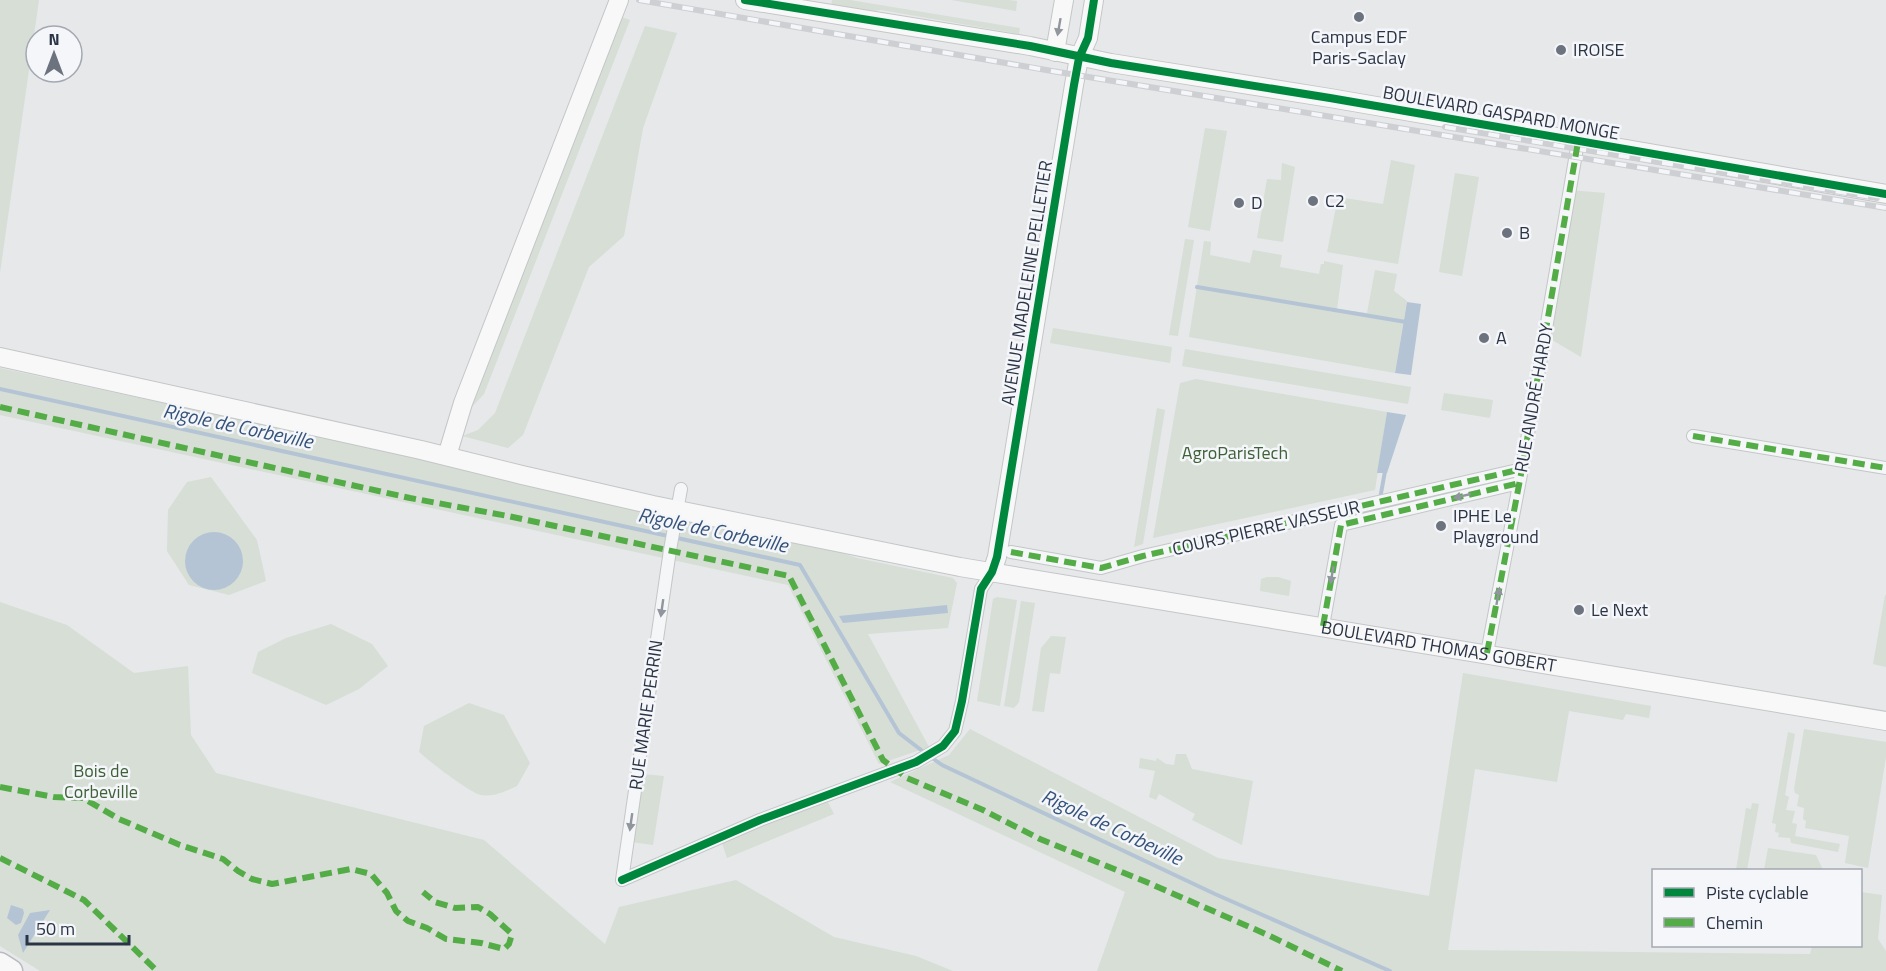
<svg xmlns="http://www.w3.org/2000/svg" width="1886" height="971" viewBox="0 0 1886 971" font-family="'Titillium Web',sans-serif">
<rect width="100%" height="100%" fill="#e6e8ea"/>
<path fill="#d6ded6" d="M 0,0 L 39,0 L 0,273 Z
M 832,0 L 850,0 L 1020,28 L 1019,34 L 881,10 L 868,12 L 831,7 Z
M 951,0 L 1008,0 L 1017,1 L 1016,11 Z
M 619,16 L 630,20 L 484,394 L 470,409 Z
M 645,26 L 677,33 L 643,128 L 624,236 L 589,267 L 523,435 L 508,448 L 462,436 L 478,430 L 495,413 Z
M 1205,128 L 1227,131 L 1210,231 L 1188,227 Z
M 1391,160 L 1415,165 L 1398,264 L 1327,252 L 1338,197 L 1383,204 Z
M 1282,163 L 1295,167 L 1283,242 L 1257,238 L 1267,179 L 1281,180 Z
M 1455,173 L 1479,177 L 1462,276 L 1439,272 Z
M 1570,190 L 1605,193 L 1581,357 L 1552,340 Z
M 1185,239 L 1194,240 L 1178,336 L 1169,335 Z
M 1204,241 L 1211,242 L 1210,255 L 1250,263 L 1253,250 L 1282,255 L 1280,267 L 1319,274 L 1321,264 L 1324,264 L 1324,261 L 1343,265 L 1337,309 L 1367,313 L 1375,270 L 1397,274 L 1394,291 L 1407,301 L 1395,373 L 1189,337 Z
M 1053,328 L 1172,347 L 1170,363 L 1050,343 Z
M 1185,349 L 1411,387 L 1408,404 L 1182,366 Z
M 0,368 L 813,543 L 857,558 L 953,578 L 957,583 L 948,628 L 868,634 L 929,747 L 879,764 L 788,585 L 0,415 Z
M 1196,379 L 1387,412 L 1375,490 L 1153,538 L 1180,383 Z
M 1444,393 L 1493,400 L 1490,418 L 1441,410 Z
M 1157,408 L 1165,410 L 1143,544 L 1134,547 Z
M 211,477 L 257,540 L 266,581 L 229,595 L 189,585 L 167,551 L 168,510 L 187,482 Z
M 1267,577 L 1278,577 L 1291,581 L 1289,596 L 1260,591 L 1261,579 Z
M 1885,595 L 1886,595 L 1886,667 L 1873,664 Z
M 997,597 L 1017,600 L 1000,706 L 977,701 L 993,599 Z
M 1021,601 L 1035,603 L 1019,702 L 1014,708 L 1004,706 Z
M 0,602 L 67,625 L 134,673 L 188,666 L 191,735 L 216,773 L 484,840 L 605,944 L 619,907 L 736,880 L 834,937 L 916,956 L 953,971 L 40,971 L 0,946 Z
M 331,624 L 372,644 L 388,666 L 359,689 L 326,705 L 252,673 L 258,652 L 286,638 Z
M 1051,636 L 1066,637 L 1060,674 L 1050,673 L 1044,712 L 1032,711 L 1041,648 Z
M 1463,673 L 1651,706 L 1649,718 L 1626,714 L 1623,720 L 1569,711 L 1557,782 L 1475,769 L 1448,950 L 1810,954 L 1812,946 L 1860,946 L 1861,892 L 1882,895 L 1878,939 L 1886,951 L 1886,971 L 1097,971 L 1125,892 L 890,782 L 949,755 L 970,729 L 1218,858 L 1429,896 Z
M 469,703 L 504,715 L 530,763 L 517,786 C 506,791 494,797 481,795 C 470,793 429,761 419,752 L 424,726 Z
M 1804,729 L 1886,742 L 1886,757 L 1868,868 L 1845,863 L 1849,836 L 1805,828 L 1806,821 L 1803,819 L 1804,808 L 1797,806 L 1799,795 L 1795,793 L 1794,789 Z
M 1788,732 L 1795,734 L 1785,795 L 1789,797 L 1786,810 L 1795,811 L 1792,823 L 1797,824 L 1795,836 L 1840,844 L 1838,852 L 1791,843 L 1790,838 L 1778,837 L 1779,833 L 1775,832 L 1776,824 L 1772,823 Z
M 1176,754 L 1186,754 L 1192,769 L 1253,781 L 1242,845 L 1192,820 L 1195,814 L 1159,794 L 1156,800 L 1149,797 L 1155,771 L 1139,768 L 1140,758 L 1156,761 L 1157,758 L 1166,764 L 1174,765 Z
M 642,774 L 664,776 L 653,845 L 631,842 Z
M 825,796 L 834,814 L 727,858 L 721,840 Z
M 1752,803 L 1759,804 L 1747,870 L 1736,870 L 1746,808 L 1751,809 Z
M 1768,848 L 1816,855 L 1823,870 L 1764,870 Z"/>
<path fill="#b4c4d5" d="M 1407,302 L 1421,304 L 1411,375 L 1395,373 Z
M 1387,412 L 1406,415 L 1387,473 L 1377,473 Z
M185 561a29 29 0 1 1 58 0a29 29 0 1 1-58 0Z
M 947,605 L 948,613 L 843,623 L 839,616 Z
M 11,905 L 23,909 L 24,913 L 21,923 L 16,925 L 7,918 Z
M 50,910 L 23,953 L 18,935 L 30,913 Z"/>
<g fill="none" stroke-linecap="round" stroke-linejoin="round">
<path stroke="#b4c4d5" stroke-width="4" d="M 1197,287 L 1406,322
M 0,389 L 800,565 L 899,733 L 925,753
M 1380,499 L 1385,471
M 931,757 L 942,765 L 1215,894 L 1390,971"/>
<defs>
<path id="street" d="M 1693,436 L 1886,468
M 1011,552 L 1101,568 L 1143,556 L 1522,469
M 1323,626 L 1341,525 L 1519,483
M 1487,653 L 1522,469 L 1578,142
M 622,880 L 760,820 L 916,762 L 943,746 L 955,731 L 962,701 L 981,589 L 992,572
M 622,880 L 670,550 L 681,489"/>
<g id="secondary">
<path d="M 745,0 L 1030,46 L 1111,63 L 1330,98 L 1886,194"/>
<path d="M 1055,52 L 1064,0"/>
<path id="s1" d="M 0,357 L 421,450 L 522,475 L 653,505 L 960,567 L 1886,721"/>
<path d="M 447,456 L 463,403 L 619,0"/>
<path d="M 992,572 L 997,557 L 1074,85 L 1079,58 L 1088,38 L 1094,0"/>
</g>
<path id="highway" d="M 0,964 L 11,971"/>
</defs>
<use href="#street" stroke="#c4c6c8" stroke-width="14"/>
<use href="#secondary" stroke="#c4c6c8" stroke-width="20"/>
<use href="#highway" stroke="#b8bbbf" stroke-width="25"/>
<use href="#street" stroke="#f5f6f7" stroke-width="12"/>
<use href="#secondary" stroke="#f8f8f8" stroke-width="18"/>
<use href="#highway" stroke="#f8f8f8" stroke-width="22"/>
<defs>
<path id="rail" d="M 639,0 L 1052,71 L 1886,208
M 1445,127 L 1877,198"/>
</defs>
<use href="#rail" stroke="#cecfd2" stroke-width="6"/>
<use href="#rail" stroke="#f4f6f9" stroke-width="4" stroke-dasharray="11" stroke-linecap="butt"/>
<path stroke="#54ac47" stroke-width="6" stroke-dasharray="12 6" stroke-linecap="butt" d="M 0,407 L 410,498 L 508,516 L 789,576 L 883,760 L 907,778 L 983,810 L 1040,839 L 1144,881 L 1268,935 L 1342,971
M 1693,436 L 1886,468
M 1011,552 L 1101,568 L 1143,556 L 1522,469
M 1323,626 L 1341,525 L 1519,483
M 1487,653 L 1522,469 L 1578,142
M 0,787 L 54,797 L 83,798 L 119,819 L 180,845 L 223,859 L 238,871 L 252,879 L 272,884 L 351,869 L 371,874 L 387,893 L 396,911 L 408,921 L 427,928 L 446,939 L 481,943 L 504,949 L 509,944 L 512,934 L 490,914 L 478,907 L 455,908 L 435,902 L 423,892
M 0,858 L 84,900 L 157,971"/>
<defs>
<path id="cycleway" d="M 745,0 L 1030,46 L 1111,63 L 1330,98 L 1886,194
M 622,880 L 760,820 L 916,762 L 943,746 L 955,731 L 962,701 L 981,589 L 992,572 L 997,557 L 1074,85 L 1079,58 L 1088,38 L 1094,0"/>
</defs>
<use href="#cycleway" stroke="#f4f6f9" stroke-width="11"/>
<use href="#cycleway" stroke="#00873e" stroke-width="8"/>
</g>
<defs><path id="oneway-solid" d="M-6-.8H1V-3.2L6.5 0L1 3.2V.8H-6Z" transform="scale(1.5)"/></defs>
<use fill="#92969e" href="#oneway-solid" transform="translate(1059 27) rotate(100)"/>
<g fill="#90959e">
<use href="#oneway-solid" transform="translate(1462 496) rotate(167)"/>
<use href="#oneway-solid" transform="translate(1332 575) rotate(100)"/>
<use href="#oneway-solid" transform="translate(1498 596) rotate(-80)"/>
<use href="#oneway-solid" transform="translate(662 608) rotate(98)"/>
<use href="#oneway-solid" transform="translate(631 822) rotate(98)"/>
</g>
<g fill="#6c737f" stroke="#f4f6f9" stroke-width="2">
<circle cx="1359" cy="17" r="6"/>
<circle cx="1561" cy="50" r="6"/>
<circle cx="1313" cy="201" r="6"/>
<circle cx="1239" cy="203" r="6"/>
<circle cx="1507" cy="233" r="6"/>
<circle cx="1484" cy="338" r="6"/>
<circle cx="1441" cy="526" r="6"/>
<circle cx="1579" cy="610" r="6"/>
</g>
<g text-anchor="middle" stroke-width="5" stroke-linejoin="round" paint-order="stroke">
<g font-size="18" fill="#2b3445" stroke="#f4f6f9" text-anchor="start">
<text x="1359" y="43" text-anchor="middle">Campus EDF<tspan x="1359" dy="21">Paris-Saclay</tspan></text>
<text x="1573" y="56">IROISE</text>
<text x="1325" y="207">C2</text>
<text x="1251" y="209">D</text>
<text x="1519" y="239">B</text>
<text x="1496" y="344">A</text>
<text x="1453" y="522">IPHE Le<tspan x="1453" dy="21">Playground</tspan></text>
<text x="1591" y="616">Le Next</text>
</g>
<g font-size="18" fill="#2b3445" stroke="#f4f6f9">
<text transform="translate(1501 113) rotate(10)" y="6">BOULEVARD GASPARD MONGE</text>
<text transform="translate(1027 283) rotate(-81)" y="6">AVENUE MADELEINE PELLETIER</text>
<text transform="translate(1534 398) rotate(-80)" y="6">RUE ANDRÉ HARDY</text>
<text transform="translate(1266 528) rotate(-13)" y="6">COURS PIERRE VASSEUR</text>
<text dy="6" stroke="none"><textPath href="#s1" startOffset="1468">BOULEVARD THOMAS GOBERT</textPath></text>
<text transform="translate(646 715) rotate(-82)" y="6">RUE MARIE PERRIN</text>
</g>
<g font-size="18" fill="#3f6138" stroke="#f4f6f9">
<text x="1235" y="459">AgroParisTech</text>
<text x="101" y="777">Bois de<tspan x="101" dy="21">Corbeville</tspan></text>
</g>
<g font-size="20" font-style="italic" fill="#34527a" stroke="#f4f6f9">
<text transform="translate(238 426) rotate(12)" y="7">Rigole de Corbeville</text>
<text transform="translate(713 530) rotate(12)" y="7">Rigole de Corbeville</text>
<text transform="translate(1112 827) rotate(25)" y="7">Rigole de Corbeville</text>
</g>
</g>
<rect x="1652" y="869" width="210" height="78" fill="#f4f6f9" stroke="#a4a8b1" stroke-width="1.5"/>
<rect x="1664" y="888" width="30" height="9" fill="#00873e" stroke="#a4a8b1" stroke-width="1.5"/>
<text x="1706" y="899" font-size="18" fill="#2b3445">Piste cyclable</text>
<rect x="1664" y="918" width="30" height="9" fill="#54ac47" stroke="#a4a8b1" stroke-width="1.5"/>
<text x="1706" y="929" font-size="18" fill="#2b3445">Chemin</text>
<g transform="translate(54 54)"><circle r="28" fill="#f4f6f9" stroke="#a4a8b1" stroke-width="1.5"/>
<path d="M0-4.5L10 22L0 15L-10 22Z" fill="#6c737f"/>
<text y="-9" font-size="16" font-weight="bold" text-anchor="middle" fill="#2b3445">N</text>
</g>
<path d="M27 935v9h102v-9" fill="none" stroke="#2b3445" stroke-width="3"/>
<text x="36" y="935" font-size="18" fill="#2b3445" stroke="#f4f6f9" stroke-width="4.5" paint-order="stroke">50 m</text>
</svg>
